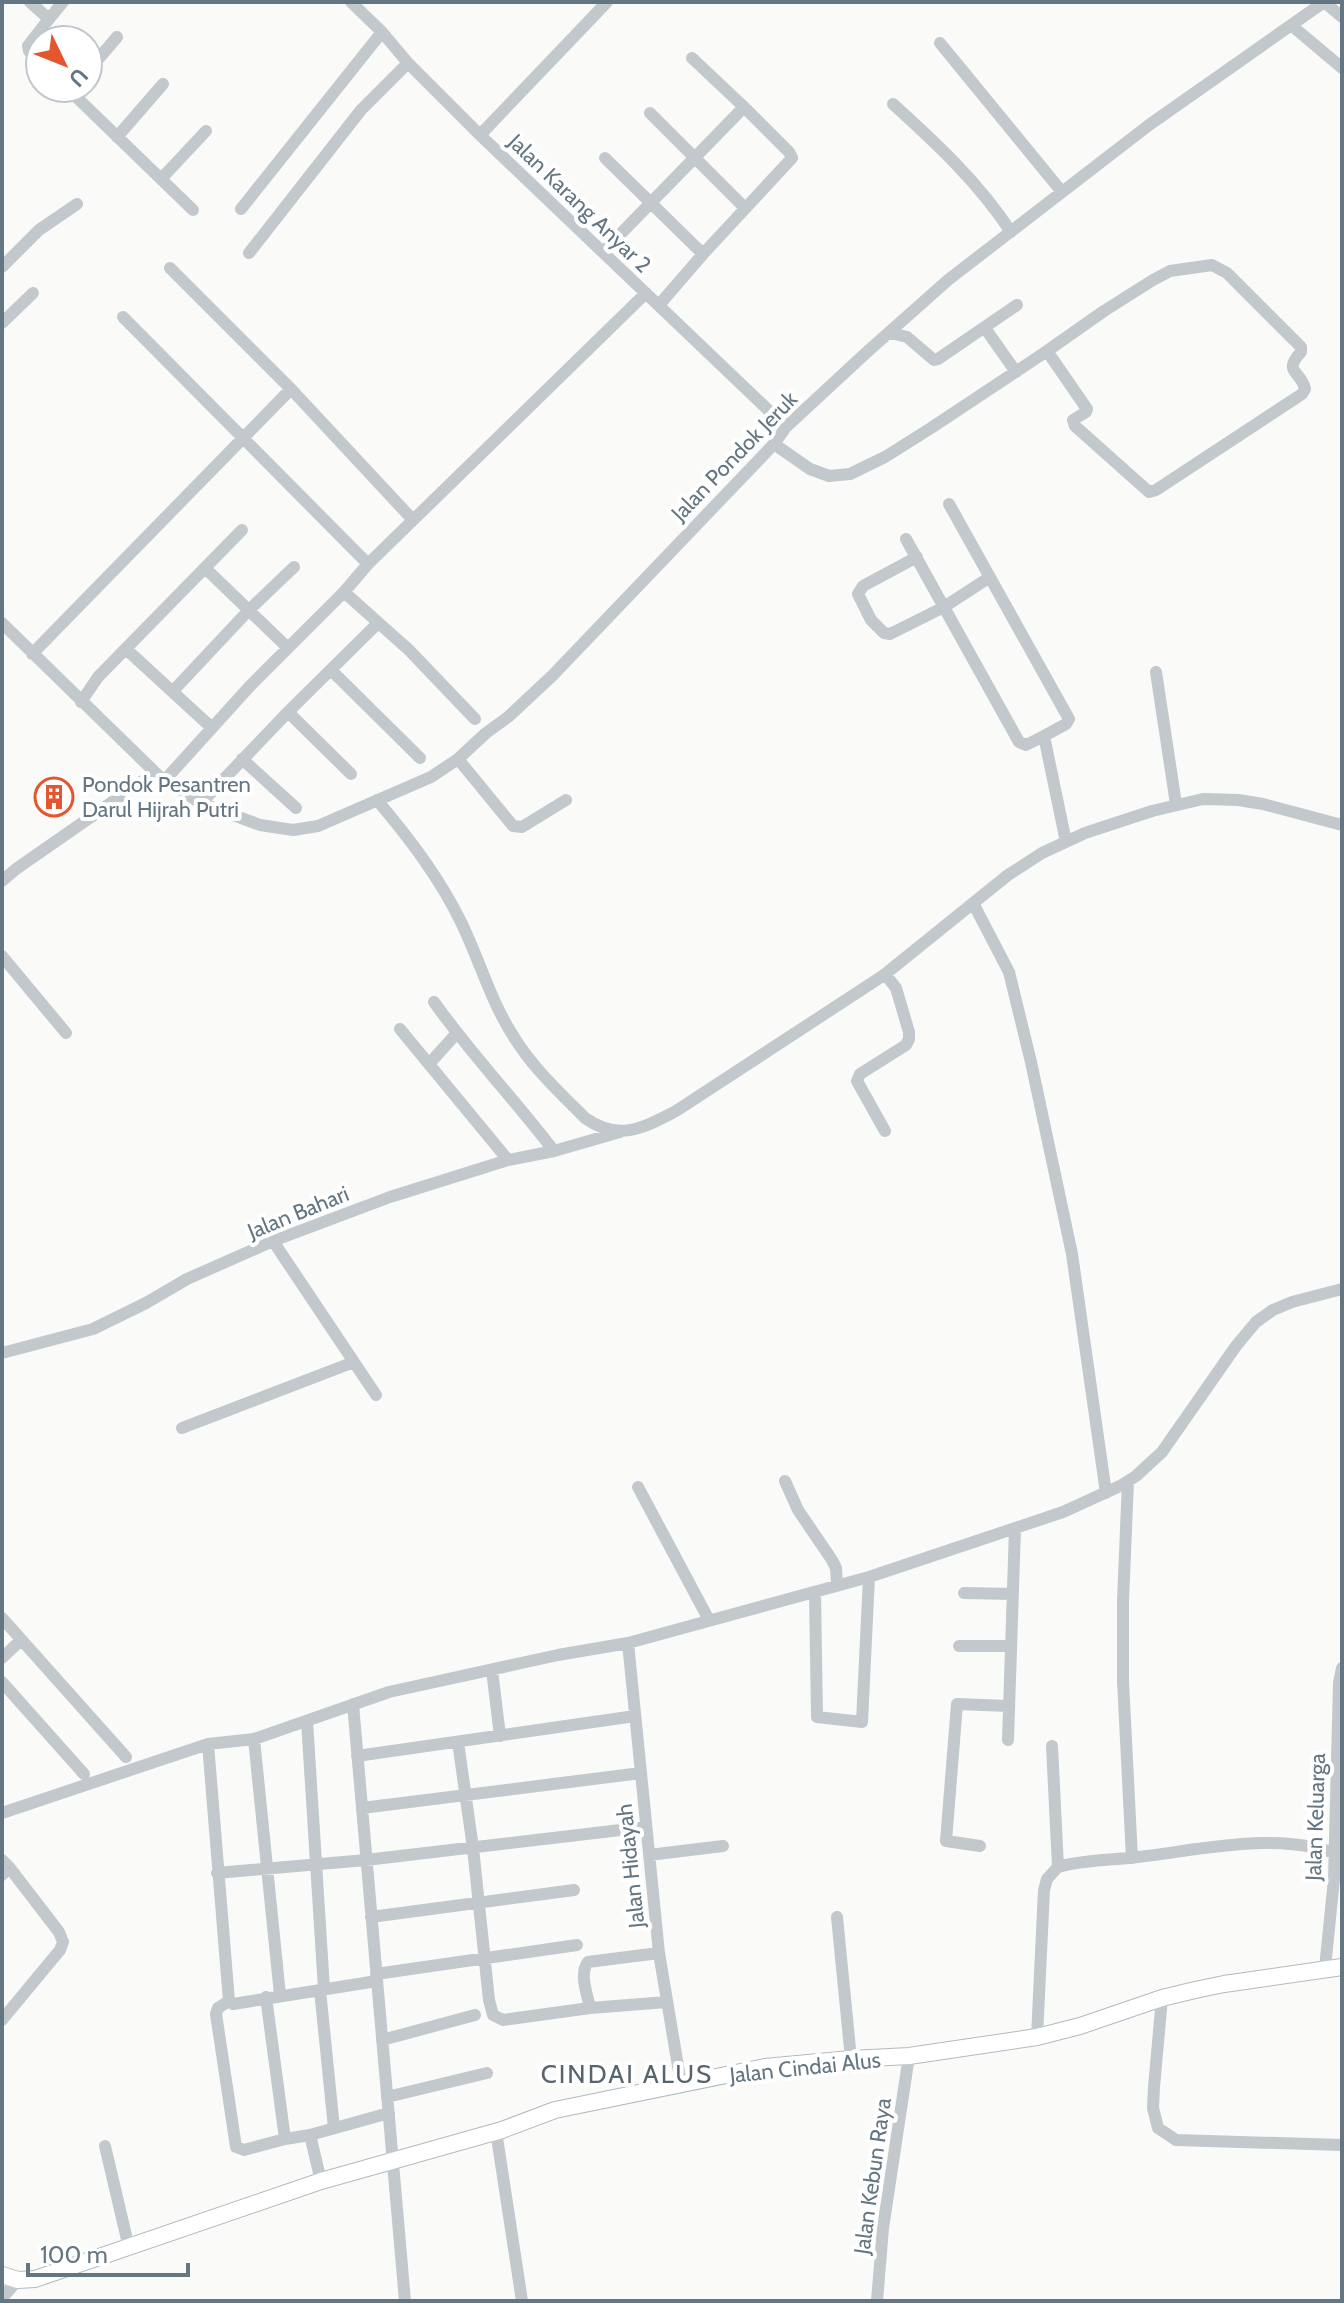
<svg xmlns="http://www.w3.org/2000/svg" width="1344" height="2303" viewBox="0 0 1344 2303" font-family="Cabin,sans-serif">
<rect width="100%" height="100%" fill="#fafaf8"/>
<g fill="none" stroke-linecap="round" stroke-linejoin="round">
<defs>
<path id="secondary" d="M 2,2275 L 18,2280 L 35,2279 L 321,2181 L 502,2130 L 555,2110 L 765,2067 L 851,2059 L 909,2056 L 1037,2037 L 1080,2026 L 1162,1998 L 1195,1990 L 1224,1984 L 1342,1967"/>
</defs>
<use href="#secondary" stroke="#b3babf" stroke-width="18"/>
<path stroke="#c3c8cc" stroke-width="12" d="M 30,2 L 49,19 L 63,2
M 351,2 L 382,32 L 408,63 L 480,135 L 786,427
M 1324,2 L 1342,17
M 1291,25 L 1342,68
M 940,43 L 1062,192
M 692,58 L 744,107
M 40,62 L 29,51 L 28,46 L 49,19
M 88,71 L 117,37
M 67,88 L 193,210
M 893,104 C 936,143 979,183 1011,232
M 650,113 L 745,208
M 480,135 L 607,2
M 117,137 L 163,84
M 605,158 L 703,254
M 161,179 L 206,131
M 241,209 L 382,32
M 603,252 L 744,107 L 789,152 L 792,158 L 703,254 L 659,305
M 249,253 L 361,110 L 408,63
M 2,267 L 39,230 L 77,204
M 170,268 L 291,389 L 413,520
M 123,317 L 368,564
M 2,323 L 33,293
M 985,328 L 1016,372
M 891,333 L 907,337 L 934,360 L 938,359 L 1017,305
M 774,444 L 810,469 L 829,476 L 850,474 L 885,457 L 931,428 L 1047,351 L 1104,311 L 1153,280 L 1170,271 L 1212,265 L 1227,273 L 1301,347 L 1301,352 C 1282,373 1301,370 1305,389 L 1302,394 L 1156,490 L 1149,492 L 1075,426 L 1073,420 L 1086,412 L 1087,409 L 1047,351
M 949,504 L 1069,719 L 1066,724 L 1044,736 L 1066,842
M 906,539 L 1019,742 L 1026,745 L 1044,736
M 917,557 L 863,586 L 858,594 L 871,620 L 884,633 L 890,634 L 944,607 L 990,577
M 205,568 L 288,648
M 344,592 L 409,650 L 475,719
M 2,623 L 164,781 L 201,803 L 260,825 L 293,830 L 318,826 L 431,777 L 458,759 L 486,733 L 508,717 L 552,676 L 774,444 L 786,427 L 867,352 L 948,280 L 1149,125 L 1324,2
M 126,649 L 212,728
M 32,654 L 291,389
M 331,670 L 420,758
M 1156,672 L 1176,804
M 173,691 L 249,610 L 294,567
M 81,702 L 98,677 L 242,530
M 288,712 L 351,774
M 242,759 L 296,808
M 458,759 L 513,826 L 522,827 L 566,800
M 164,781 L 250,686 L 344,592 L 368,564 L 646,293
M 377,800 C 409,838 439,877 461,922 C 479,959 490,999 512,1034 C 531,1066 559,1092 585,1118 C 619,1142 643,1128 676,1111 L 884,975 L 1008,875 L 1042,853 L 1085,833 L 1152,811 L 1203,799 L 1238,800 L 1263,804 L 1342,825
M 201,803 L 288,712 L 378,623
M 2,881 L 16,869 L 154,773
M 973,903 L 1009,972 L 1031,1062 L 1072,1254 L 1106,1493
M 2,956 L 66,1033
M 885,974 L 896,988 L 909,1032 L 909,1039 L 906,1045 L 860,1074 L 857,1081 L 885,1131
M 434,1002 C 471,1054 515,1100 554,1151
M 400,1029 L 508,1160
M 429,1064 L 456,1034
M 273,1241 L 376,1395
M 2,1353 L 93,1329 L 146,1303 L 187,1279 L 273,1241 L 390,1197 L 508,1160 L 554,1151 L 620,1132
M 182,1428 L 354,1362
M 785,1481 L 798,1510 L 832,1560 L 836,1568 L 837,1585
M 1128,1481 L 1123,1601 L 1123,1681 L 1132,1858
M 638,1487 L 709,1620
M 815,1592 L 817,1717 L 862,1722 L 869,1577
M 964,1593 L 1013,1594
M 2,1618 L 126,1757
M 628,1643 L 659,1953 L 681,2084
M 959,1646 L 1011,1646
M 2,1658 L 21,1640
M 492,1670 L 500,1736
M 2,1682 L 84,1774
M 353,1704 L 405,2301
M 307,1721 L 324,1989
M 254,1739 L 280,1995
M 1008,1740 L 1015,1528
M 458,1742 L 473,1848 L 489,2000 L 493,2015 L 503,2020 L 510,2019 L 590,2008 L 667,2002
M 208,1744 L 229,2001 L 233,2004 L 377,1981
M 1052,1746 L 1058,1867
M 357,1756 L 635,1716
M 362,1808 L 641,1773
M 2,1813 L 208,1744 L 254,1739 L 389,1692 L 558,1655 L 628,1643 L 869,1577 L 1063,1512 L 1120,1486 L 1136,1476 L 1162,1452 L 1236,1346 L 1256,1322 L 1273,1310 L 1292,1302 L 1342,1289
M 980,1846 L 946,1841 L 957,1704 L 1009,1706
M 649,1855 L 723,1846
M 2,1860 L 9,1867 L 2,1875
M 217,1873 L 366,1860 L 646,1827
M 371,1917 L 574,1890
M 837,1917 L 851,2059
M 1325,1968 L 1334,1879 L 1339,1683 L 1342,1668
M 376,1974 L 577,1945
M 320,1990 L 334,2128
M 266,1997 L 285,2139 L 310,2135 L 321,2181
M 1162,1998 L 1154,2087 L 1153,2108 L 1158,2128 L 1176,2140 L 1342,2145
M 229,2001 L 218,2008 L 216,2014 L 236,2147 L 244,2150 L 285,2139
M 590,2008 C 587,1993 579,1974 588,1962 L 659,1953
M 2,2020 L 60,1950 L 63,1942 L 59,1932 L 9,1867
M 1037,2037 L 1044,1890 L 1047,1879 L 1058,1867 C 1081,1860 1113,1860 1138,1857 C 1201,1850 1281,1830 1342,1856
M 382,2040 L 475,2015
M 387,2097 L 487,2073
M 496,2131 L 522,2301
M 310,2135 L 389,2113
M 105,2146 L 129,2248
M 2,2298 L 18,2280
M 877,2301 L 883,2228 L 909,2056"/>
<use href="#secondary" stroke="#fff" stroke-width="16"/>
</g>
<defs>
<symbol id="building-ring" viewBox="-11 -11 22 22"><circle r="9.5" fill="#fff" stroke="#e4572e" stroke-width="1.5"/><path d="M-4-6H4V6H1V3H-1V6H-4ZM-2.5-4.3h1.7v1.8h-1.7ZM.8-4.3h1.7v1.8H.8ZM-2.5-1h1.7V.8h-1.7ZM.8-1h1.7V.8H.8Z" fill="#e4572e"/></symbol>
</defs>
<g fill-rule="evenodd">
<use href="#building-ring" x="32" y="775" width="44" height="44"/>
</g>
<g text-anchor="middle" stroke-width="8" stroke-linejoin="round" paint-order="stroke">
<g font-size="22" fill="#657683" stroke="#fff">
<text transform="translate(580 203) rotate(44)" y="8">Jalan Karang Anyar 2</text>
<text transform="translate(734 456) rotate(-46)" y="8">Jalan Pondok Jeruk</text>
<text transform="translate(298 1212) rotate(-22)" y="8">Jalan Bahari</text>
<text transform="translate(1315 1817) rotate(-88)" y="8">Jalan Keluarga</text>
<text transform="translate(630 1866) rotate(-96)" y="8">Jalan Hidayah</text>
<text transform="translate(805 2067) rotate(-6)" y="8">Jalan Cindai Alus</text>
<text transform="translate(872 2176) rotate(-82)" y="8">Jalan Kebun Raya</text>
</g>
<g font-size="22" fill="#657683" stroke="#fff" text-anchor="start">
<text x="82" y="792">Pondok Pesantren<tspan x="82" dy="25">Darul Hijrah Putri</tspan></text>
</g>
<g font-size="26" letter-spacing="2" fill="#57646e" stroke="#fff">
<text x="627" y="2083">CINDAI ALUS</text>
</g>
</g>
<rect width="1344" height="2303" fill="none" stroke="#657683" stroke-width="8"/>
<g transform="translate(64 64) rotate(133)"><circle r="38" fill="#ffffff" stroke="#c1c8cd" stroke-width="2"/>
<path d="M0-6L14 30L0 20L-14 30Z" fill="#e4572e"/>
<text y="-12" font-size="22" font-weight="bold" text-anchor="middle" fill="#657683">U</text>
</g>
<path d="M28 2263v12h160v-12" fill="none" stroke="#657683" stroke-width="4"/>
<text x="40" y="2263" font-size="24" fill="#657683" stroke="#ffffff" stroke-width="6" paint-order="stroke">100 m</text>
</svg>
